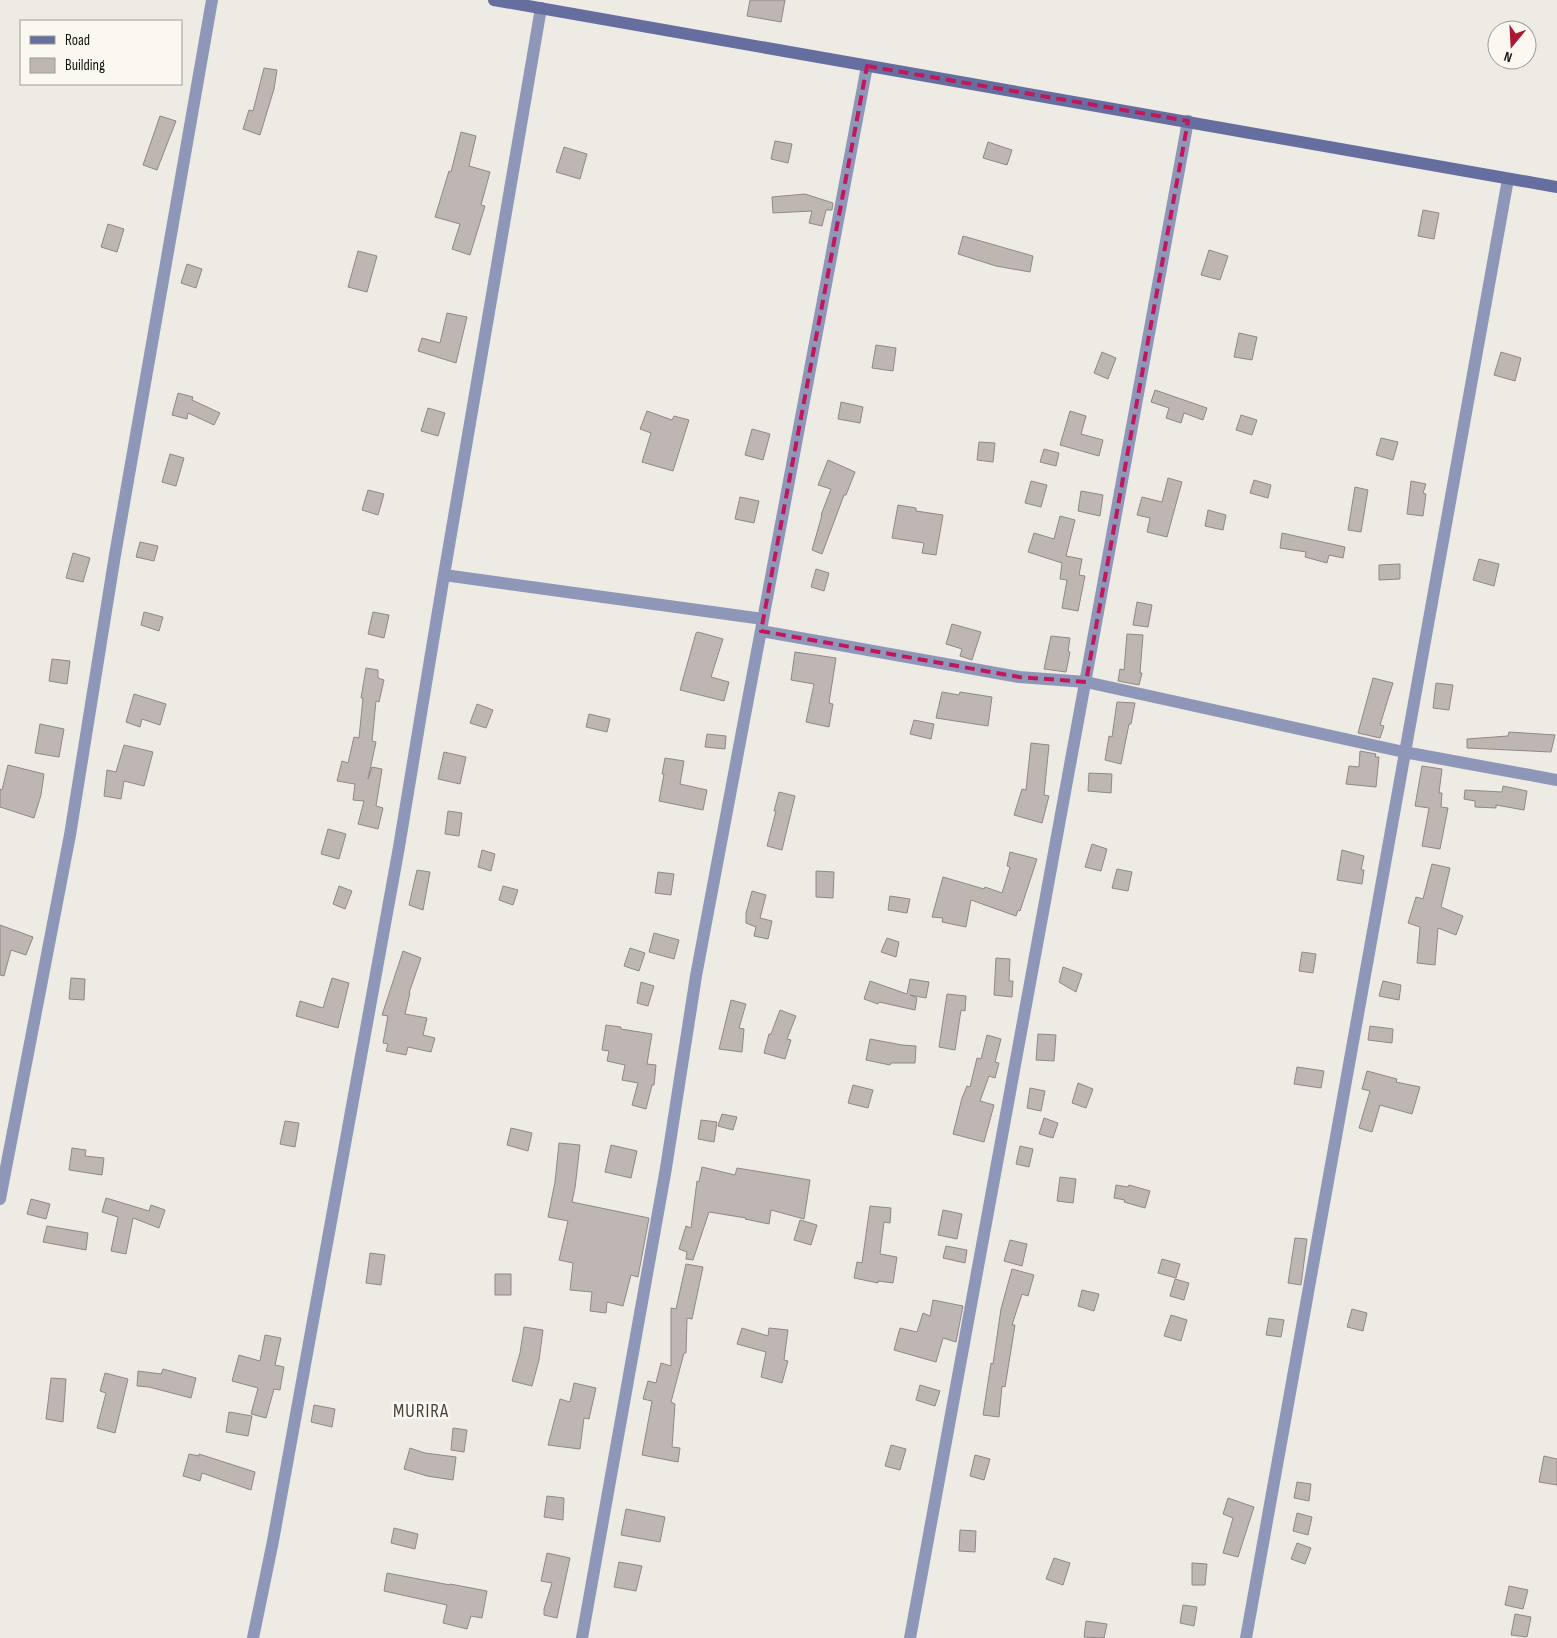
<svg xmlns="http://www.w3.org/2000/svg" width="1557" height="1638" viewBox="0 0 1557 1638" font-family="'Sofia Sans Condensed',sans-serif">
<rect width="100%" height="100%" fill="#eeebe4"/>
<path fill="#beb6b3" stroke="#8f8885" d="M 750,0 L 785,0 L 781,22 L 747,16 Z
M 264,68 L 277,70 L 274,89 L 260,135 L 243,129 L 249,110 L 253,111 Z
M 160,116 L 176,121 L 157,170 L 143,165 Z
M 461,132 L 476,136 L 469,166 L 490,172 L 481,205 L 485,206 L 470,255 L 452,249 L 460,224 L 435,217 L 449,171 L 451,172 Z
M 775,141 L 792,144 L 788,163 L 771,159 Z
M 988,142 L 1012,150 L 1007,165 L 983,158 Z
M 564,147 L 587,154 L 580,179 L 556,172 Z
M 805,194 L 833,203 L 832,210 L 826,210 L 822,226 L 809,223 L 812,211 L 773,213 L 772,197 Z
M 1423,210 L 1439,213 L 1434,239 L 1418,236 Z
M 108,224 L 124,229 L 117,252 L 101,247 Z
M 963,236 L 1033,256 L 1030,272 L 996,266 L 958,254 Z
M 1209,250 L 1228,256 L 1220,280 L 1201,275 Z
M 358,251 L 377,256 L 367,292 L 348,287 Z
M 187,264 L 202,269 L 196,288 L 181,283 Z
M 447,313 L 467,317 L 456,363 L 418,351 L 422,338 L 440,343 Z
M 1239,333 L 1257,337 L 1252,360 L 1234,357 Z
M 876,345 L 896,348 L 893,371 L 872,368 Z
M 1102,352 L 1116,358 L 1108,379 L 1094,373 Z
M 1501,352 L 1521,358 L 1515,381 L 1494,375 Z
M 1155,390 L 1207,408 L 1203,420 L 1184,413 L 1181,423 L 1166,418 L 1169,408 L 1151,402 Z
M 178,393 L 193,397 L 192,400 L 220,413 L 214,425 L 188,413 L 187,419 L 172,415 Z
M 841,402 L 863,407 L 860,423 L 838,419 Z
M 428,408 L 445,413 L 438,436 L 421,431 Z
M 647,411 L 672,420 L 674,416 L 689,420 L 673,471 L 642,462 L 651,433 L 640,429 Z
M 1070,411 L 1086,416 L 1081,434 L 1103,440 L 1099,456 L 1060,445 Z
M 1241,415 L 1257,420 L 1252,435 L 1236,430 Z
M 752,429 L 770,434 L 763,460 L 745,455 Z
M 1381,438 L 1398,442 L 1393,460 L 1376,455 Z
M 979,442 L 995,443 L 993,462 L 977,460 Z
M 1044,449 L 1059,453 L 1056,466 L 1040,462 Z
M 170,454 L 184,458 L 176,486 L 162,482 Z
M 828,460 L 855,472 L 846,495 L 844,495 L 822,554 L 812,550 L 822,515 L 821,515 L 831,489 L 818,485 Z
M 1168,478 L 1182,482 L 1167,537 L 1147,532 L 1150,518 L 1137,515 L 1142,497 L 1162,502 Z
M 1254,480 L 1271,485 L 1268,498 L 1250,493 Z
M 1031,481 L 1047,485 L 1041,507 L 1025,503 Z
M 1411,481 L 1426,484 L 1423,493 L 1426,494 L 1423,516 L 1407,514 Z
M 1355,487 L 1368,490 L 1361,532 L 1348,530 Z
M 368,490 L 384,494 L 378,515 L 362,510 Z
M 1081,491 L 1103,495 L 1100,516 L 1078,511 Z
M 740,497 L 759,501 L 754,523 L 735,519 Z
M 898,505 L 916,508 L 916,511 L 943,515 L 936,555 L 922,553 L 924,543 L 892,538 Z
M 1208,510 L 1226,515 L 1223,530 L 1205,526 Z
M 1060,516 L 1075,520 L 1066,556 L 1082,559 L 1079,575 L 1085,576 L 1078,611 L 1062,608 L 1067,580 L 1060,579 L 1062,563 L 1028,552 L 1034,533 L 1054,539 Z
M 1282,533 L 1345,547 L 1343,558 L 1329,555 L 1327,563 L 1305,557 L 1306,552 L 1280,548 Z
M 140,542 L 158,546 L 154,561 L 136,557 Z
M 73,553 L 90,558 L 83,582 L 66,578 Z
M 1479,559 L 1499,564 L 1494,586 L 1473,580 Z
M 1400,564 L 1400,579 L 1379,580 L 1379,565 Z
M 816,569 L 829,573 L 824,591 L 811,587 Z
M 1137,602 L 1152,605 L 1148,627 L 1133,625 Z
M 144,612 L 163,617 L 159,631 L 141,625 Z
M 373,612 L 389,615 L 384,638 L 368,634 Z
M 952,624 L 981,632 L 972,660 L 960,656 L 962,649 L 946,644 Z
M 698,632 L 723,639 L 711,677 L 729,682 L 724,701 L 680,690 L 696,633 Z
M 1127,634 L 1143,635 L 1140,673 L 1142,673 L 1139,685 L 1118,681 L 1120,669 L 1124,670 Z
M 1051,636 L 1070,638 L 1068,651 L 1070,652 L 1066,672 L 1044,669 Z
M 795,652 L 836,658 L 829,703 L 833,704 L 829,727 L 806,722 L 814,684 L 791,680 Z
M 52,659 L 70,661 L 67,684 L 49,681 Z
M 366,668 L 378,670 L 378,678 L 384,680 L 379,702 L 376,701 L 372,741 L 376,742 L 368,779 L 372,767 L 382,769 L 376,806 L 383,808 L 378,829 L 358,824 L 364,801 L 353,800 L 355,784 L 337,781 L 342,761 L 348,763 L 354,737 L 359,738 L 363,698 L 361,698 Z
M 1373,678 L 1393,683 L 1380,725 L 1384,726 L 1380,738 L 1358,733 Z
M 1436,683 L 1453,685 L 1449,710 L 1433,708 Z
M 942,692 L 959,695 L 960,692 L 992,697 L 988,726 L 936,718 Z
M 134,694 L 166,704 L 160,725 L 142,719 L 140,727 L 126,722 Z
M 1117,702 L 1135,703 L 1131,724 L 1129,724 L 1121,764 L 1105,760 L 1109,736 L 1112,737 Z
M 477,704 L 493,710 L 486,728 L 470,723 Z
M 589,714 L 610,719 L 607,732 L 586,727 Z
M 914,720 L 934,724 L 931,739 L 910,734 Z
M 40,724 L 64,729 L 59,757 L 35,753 Z
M 1509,732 L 1555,735 L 1551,752 L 1467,748 L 1467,739 L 1508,736 Z
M 707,734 L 726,736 L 725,749 L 705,747 Z
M 1031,743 L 1049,745 L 1044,795 L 1049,796 L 1042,823 L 1014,815 L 1022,789 L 1026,790 Z
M 124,745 L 153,752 L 144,786 L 124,781 L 121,799 L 104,796 L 107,770 L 116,772 Z
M 1360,751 L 1376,754 L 1375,757 L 1379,757 L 1376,787 L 1346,784 L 1349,766 L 1359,767 Z
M 444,752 L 466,757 L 460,784 L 438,779 Z
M 665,758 L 684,761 L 680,784 L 707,790 L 703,810 L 659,801 L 664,774 L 662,774 Z
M 8,765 L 44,774 L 41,795 L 34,818 L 0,807 L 0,789 L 2,790 Z
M 1422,766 L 1442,769 L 1439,793 L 1442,793 L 1441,807 L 1448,808 L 1440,849 L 1422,846 L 1429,808 L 1415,806 Z
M 1089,773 L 1112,774 L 1111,793 L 1088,791 Z
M 1503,786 L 1527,791 L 1524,810 L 1496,805 L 1496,808 L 1475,807 L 1475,801 L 1464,799 L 1465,790 L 1502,792 Z
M 779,792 L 795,796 L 782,850 L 767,846 L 776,811 L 774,811 Z
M 448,811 L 462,813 L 459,836 L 445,834 Z
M 328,829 L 346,834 L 339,859 L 321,854 Z
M 1092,844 L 1107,849 L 1101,871 L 1085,867 Z
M 482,850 L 495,854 L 491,871 L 478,867 Z
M 1342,850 L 1364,856 L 1361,870 L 1364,870 L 1362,884 L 1337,880 Z
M 1010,852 L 1037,859 L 1020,911 L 1018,910 L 1016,916 L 971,900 L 966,927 L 942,922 L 943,918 L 932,917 L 943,877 L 984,889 L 985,887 L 1002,893 L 1010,867 L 1007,866 Z
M 1432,864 L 1450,868 L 1441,907 L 1463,916 L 1456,935 L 1438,928 L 1435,965 L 1417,963 L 1420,927 L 1408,923 L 1416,897 L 1423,899 Z
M 1117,869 L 1132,872 L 1128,891 L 1112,888 Z
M 417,870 L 430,872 L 423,910 L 409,905 Z
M 816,871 L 834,872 L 833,898 L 816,897 Z
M 658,872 L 674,874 L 671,895 L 655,893 Z
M 339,886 L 352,891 L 345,909 L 333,904 Z
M 503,886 L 518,890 L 513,905 L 499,900 Z
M 752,891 L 766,895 L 760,918 L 772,921 L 768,939 L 754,936 L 756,927 L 746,923 L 746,913 Z
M 890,896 L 910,899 L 907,913 L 888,910 Z
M 0,925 L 33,937 L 26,955 L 11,950 L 4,976 L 0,975 Z
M 654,933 L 679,940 L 674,959 L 649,952 Z
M 887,938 L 899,942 L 896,957 L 881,952 Z
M 630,948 L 645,953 L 639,971 L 624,966 Z
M 403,951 L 421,958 L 409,993 L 410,993 L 405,1014 L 427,1018 L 423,1035 L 435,1038 L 431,1052 L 408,1047 L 406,1055 L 386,1051 L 388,1044 L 383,1043 L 388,1016 L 382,1015 Z
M 1302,952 L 1316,954 L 1313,973 L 1299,971 Z
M 996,958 L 1010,959 L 1009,981 L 1013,981 L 1012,997 L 994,995 Z
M 1063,967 L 1082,974 L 1076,992 L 1059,982 Z
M 71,978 L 85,979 L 84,1000 L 69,999 Z
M 332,978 L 349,983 L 338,1028 L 296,1016 L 300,1001 L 323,1008 Z
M 910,979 L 929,982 L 926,998 L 910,995 L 917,998 L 915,1010 L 879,1002 L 878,1004 L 864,999 L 870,981 L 907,994 Z
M 1383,981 L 1401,985 L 1399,1000 L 1379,996 Z
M 641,982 L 654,986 L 648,1006 L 637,1003 Z
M 947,994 L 966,996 L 965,1011 L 961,1010 L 955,1050 L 939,1047 Z
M 731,1000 L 746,1004 L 739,1028 L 744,1029 L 742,1052 L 719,1049 Z
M 780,1010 L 796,1016 L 787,1039 L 791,1040 L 785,1059 L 764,1053 L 769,1034 L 771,1034 Z
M 606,1025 L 621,1027 L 621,1029 L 652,1034 L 647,1064 L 656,1065 L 654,1085 L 652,1085 L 646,1109 L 632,1105 L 638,1083 L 622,1080 L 625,1065 L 607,1061 L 609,1051 L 602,1050 Z
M 1370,1026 L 1393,1029 L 1392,1043 L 1368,1040 Z
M 1038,1034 L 1056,1035 L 1054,1061 L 1036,1060 Z
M 987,1035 L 1001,1039 L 995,1062 L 999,1063 L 995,1078 L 989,1076 L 980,1101 L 994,1105 L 984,1142 L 953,1134 L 962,1098 L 967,1086 L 970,1087 L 977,1058 L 981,1059 Z
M 870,1039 L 902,1045 L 916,1046 L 915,1063 L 891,1063 L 890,1065 L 866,1060 Z
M 1297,1067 L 1324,1071 L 1321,1088 L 1294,1084 Z
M 1367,1071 L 1397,1079 L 1396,1082 L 1420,1087 L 1412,1114 L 1380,1105 L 1372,1132 L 1359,1128 L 1370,1091 L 1362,1089 Z
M 1078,1083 L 1093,1089 L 1086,1108 L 1072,1103 Z
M 853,1085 L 873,1090 L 868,1108 L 848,1103 Z
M 1030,1088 L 1045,1091 L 1041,1111 L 1027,1108 Z
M 722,1114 L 737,1117 L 733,1130 L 718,1126 Z
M 1044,1118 L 1058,1123 L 1053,1138 L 1039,1134 Z
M 701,1120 L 717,1122 L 714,1142 L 698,1139 Z
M 285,1121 L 299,1123 L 295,1147 L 280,1144 Z
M 511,1128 L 532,1133 L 528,1151 L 507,1145 Z
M 559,1143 L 580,1145 L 575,1188 L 572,1202 L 649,1218 L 638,1277 L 631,1275 L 623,1306 L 607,1302 L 606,1313 L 590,1311 L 592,1292 L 570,1290 L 573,1263 L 559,1260 L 568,1221 L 548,1217 L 555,1182 Z
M 611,1145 L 637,1151 L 631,1178 L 605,1172 Z
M 1020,1146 L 1033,1149 L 1029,1167 L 1016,1164 Z
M 72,1148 L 86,1150 L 85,1156 L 104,1158 L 102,1175 L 69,1170 Z
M 702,1167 L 735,1175 L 737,1168 L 810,1180 L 804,1219 L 771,1210 L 769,1224 L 745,1219 L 746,1218 L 709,1212 L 693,1260 L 686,1259 L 687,1252 L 679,1249 L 686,1226 L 691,1228 L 697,1181 L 699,1182 Z
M 1060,1177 L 1076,1179 L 1073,1203 L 1057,1201 Z
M 1116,1185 L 1128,1187 L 1129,1185 L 1150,1191 L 1145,1208 L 1124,1202 L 1125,1200 L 1114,1198 Z
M 106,1198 L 149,1211 L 151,1205 L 165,1210 L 159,1228 L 133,1218 L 126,1254 L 111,1251 L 118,1217 L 102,1212 Z
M 31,1199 L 50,1204 L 46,1219 L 27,1214 Z
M 870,1206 L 891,1208 L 890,1223 L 884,1222 L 880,1254 L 897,1257 L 893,1283 L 878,1281 L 878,1283 L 854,1278 L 857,1262 L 862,1263 Z
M 943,1210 L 962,1214 L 957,1239 L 938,1235 Z
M 800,1220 L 817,1225 L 811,1245 L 794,1240 Z
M 47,1226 L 88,1233 L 86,1250 L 43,1242 Z
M 1295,1238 L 1307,1239 L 1301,1285 L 1288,1283 Z
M 1010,1240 L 1027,1244 L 1022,1266 L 1004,1261 Z
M 946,1246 L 967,1250 L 965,1263 L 943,1258 Z
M 370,1253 L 385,1255 L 381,1285 L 366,1283 Z
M 1162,1259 L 1180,1264 L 1176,1278 L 1158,1273 Z
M 686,1264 L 703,1267 L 692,1319 L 687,1318 L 686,1353 L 684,1353 L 671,1402 L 675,1404 L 672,1447 L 680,1448 L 678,1462 L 642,1455 L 652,1401 L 643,1399 L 648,1381 L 656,1383 L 661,1363 L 671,1366 L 671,1308 L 676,1309 Z
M 1012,1269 L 1034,1275 L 1028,1296 L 1022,1294 L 1012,1325 L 1015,1325 L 1005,1387 L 1002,1386 L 999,1417 L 983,1415 L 991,1363 L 993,1364 L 1001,1309 Z
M 495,1274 L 511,1274 L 511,1295 L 495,1295 Z
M 1175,1279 L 1189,1283 L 1184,1300 L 1170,1296 Z
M 1082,1290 L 1099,1294 L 1094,1311 L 1078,1306 Z
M 933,1300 L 963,1306 L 956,1342 L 943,1338 L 936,1362 L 894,1350 L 900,1328 L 917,1332 L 923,1313 L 930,1316 Z
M 1352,1309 L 1367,1313 L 1363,1331 L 1347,1327 Z
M 1171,1315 L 1187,1320 L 1181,1341 L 1164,1336 Z
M 1269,1318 L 1284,1320 L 1281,1337 L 1266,1335 Z
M 524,1327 L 543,1330 L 539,1360 L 532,1386 L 512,1381 L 520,1353 Z
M 742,1328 L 768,1336 L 769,1328 L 788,1330 L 784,1360 L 788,1361 L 782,1383 L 761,1377 L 766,1352 L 737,1344 Z
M 265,1335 L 281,1338 L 275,1365 L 284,1367 L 280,1390 L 274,1389 L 266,1418 L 251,1414 L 258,1388 L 232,1381 L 239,1355 L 260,1361 Z
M 163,1369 L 196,1378 L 191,1398 L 149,1387 L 137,1386 L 138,1371 L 161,1374 Z
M 105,1373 L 128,1379 L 115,1433 L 97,1428 L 106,1393 L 100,1391 Z
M 51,1378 L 66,1379 L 63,1422 L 46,1419 Z
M 574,1383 L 596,1388 L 589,1419 L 584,1418 L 580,1449 L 548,1445 L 560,1399 L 570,1402 Z
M 920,1385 L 940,1391 L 935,1406 L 916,1400 Z
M 314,1405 L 335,1409 L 332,1427 L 311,1422 Z
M 229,1412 L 252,1416 L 248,1436 L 226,1432 Z
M 453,1428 L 467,1430 L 464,1452 L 451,1450 Z
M 891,1445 L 906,1449 L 900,1470 L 885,1466 Z
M 410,1448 L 425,1453 L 456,1457 L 453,1480 L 427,1476 L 404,1469 Z
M 189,1454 L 199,1456 L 199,1454 L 255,1472 L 251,1490 L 202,1473 L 200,1481 L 183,1476 Z
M 975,1455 L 990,1459 L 984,1480 L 970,1476 Z
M 1544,1456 L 1557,1459 L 1557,1485 L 1539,1482 Z
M 1297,1482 L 1311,1484 L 1309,1501 L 1294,1498 Z
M 547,1496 L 564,1498 L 563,1520 L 544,1517 Z
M 1228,1498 L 1254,1507 L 1238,1557 L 1223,1553 L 1233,1518 L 1223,1514 Z
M 626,1509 L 665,1517 L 660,1542 L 621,1535 Z
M 1297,1513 L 1312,1517 L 1308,1535 L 1293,1531 Z
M 394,1528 L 418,1534 L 415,1549 L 391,1543 Z
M 960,1530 L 976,1531 L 975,1552 L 959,1551 Z
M 1297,1543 L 1311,1548 L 1305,1564 L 1291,1559 Z
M 547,1553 L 570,1558 L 557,1618 L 544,1615 L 544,1609 L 552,1583 L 541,1581 Z
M 1054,1558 L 1070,1563 L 1063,1585 L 1046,1579 Z
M 619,1562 L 642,1566 L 636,1591 L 614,1587 Z
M 1192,1563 L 1207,1564 L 1205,1585 L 1192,1585 Z
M 387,1573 L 450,1585 L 450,1584 L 487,1591 L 482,1618 L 471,1616 L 467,1629 L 443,1623 L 447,1605 L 384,1591 Z
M 1509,1586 L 1528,1590 L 1523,1609 L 1505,1605 Z
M 1183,1605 L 1197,1607 L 1194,1626 L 1180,1623 Z
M 1515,1614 L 1531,1617 L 1527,1637 L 1511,1635 Z
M 1086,1621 L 1107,1624 L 1104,1638 L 1084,1637 Z"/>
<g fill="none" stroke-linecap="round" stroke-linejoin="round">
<path stroke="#8f97b9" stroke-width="12" d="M 444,575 L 763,619
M 761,631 L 1019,677 L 1086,682 L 1404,752 L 1557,780
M 0,1199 L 70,835 L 115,555 L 212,0
M 253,1638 L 273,1541 L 399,847 L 444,575 L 541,8
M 582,1638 L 666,1168 L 696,976 L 867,66
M 910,1638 L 1188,121
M 1246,1638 C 1335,1152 1419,665 1508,179"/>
<path stroke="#656e9e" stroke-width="12" d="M 494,0 L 1557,187"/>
</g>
<path fill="none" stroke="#c2185b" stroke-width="4" stroke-dasharray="10 6" stroke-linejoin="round" d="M 867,66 L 1188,121 L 1086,682 L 1019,677 L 761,631 Z"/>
<g text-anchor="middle" stroke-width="5" stroke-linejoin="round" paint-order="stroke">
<g font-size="19" letter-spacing="1" fill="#45433d" stroke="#fbf8f1">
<text x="421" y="1417">MURIRA</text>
</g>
</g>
<rect x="20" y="20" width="162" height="65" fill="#fbf8f1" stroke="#9f9c97"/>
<rect x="30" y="36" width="25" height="8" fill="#656e9e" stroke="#9f9c97"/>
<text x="65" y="45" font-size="15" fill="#141311">Road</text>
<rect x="30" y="58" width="25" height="15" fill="#beb6b3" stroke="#9f9c97"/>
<text x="65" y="70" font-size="15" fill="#141311">Building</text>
<g transform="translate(1512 45) rotate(198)"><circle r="24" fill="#fbf8f1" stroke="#9f9c97"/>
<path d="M0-4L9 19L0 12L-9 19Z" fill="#ac1732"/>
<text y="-8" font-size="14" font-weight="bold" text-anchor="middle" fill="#141311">N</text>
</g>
</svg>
